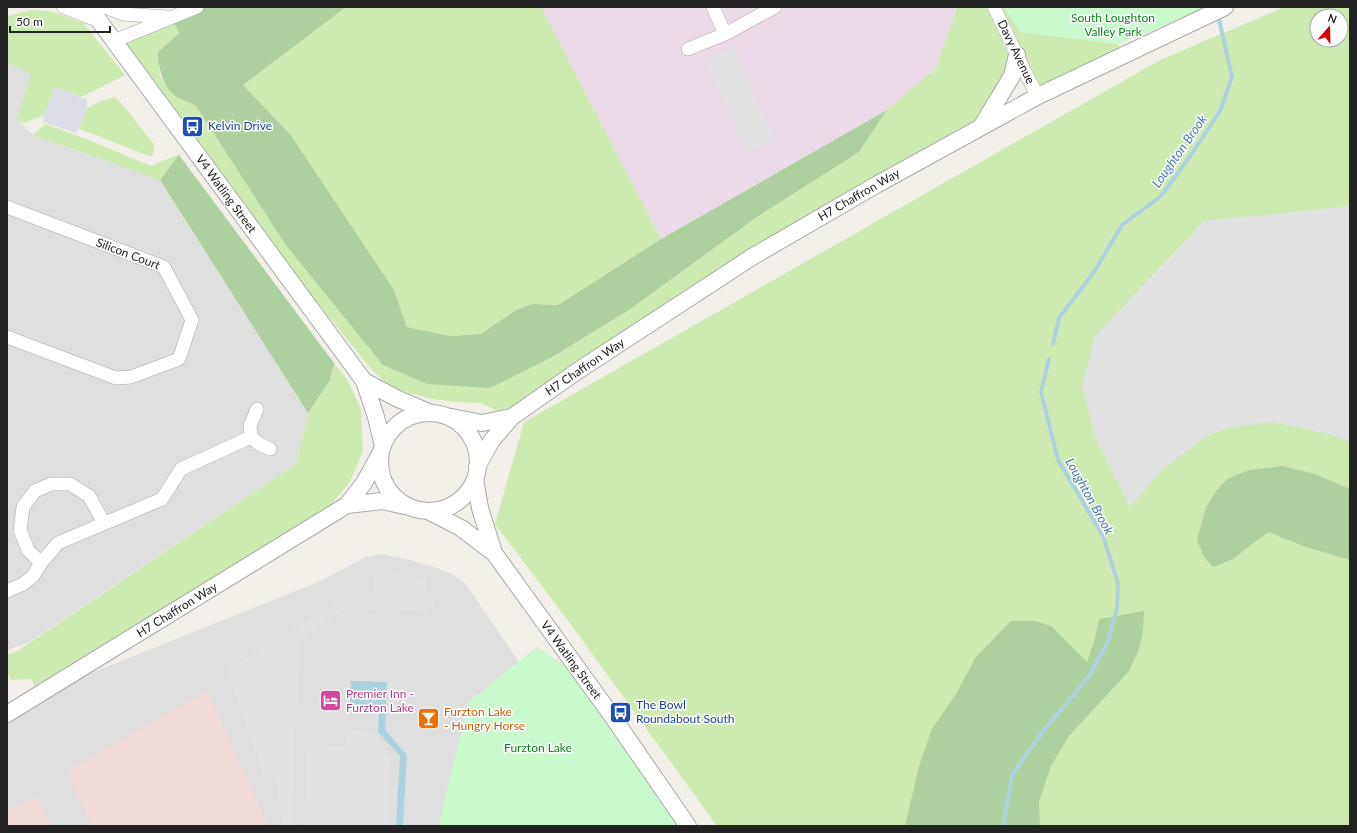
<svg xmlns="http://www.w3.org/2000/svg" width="1357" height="833" viewBox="0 0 1357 833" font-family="Lato,sans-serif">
<rect width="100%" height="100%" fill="#f2efe9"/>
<path fill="#e0dfdf" d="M 7,63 L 33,74 L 17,120 L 33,135 L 160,180 L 308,413 L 297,463 L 29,642 L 7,650 Z
M 381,554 L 410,560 L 434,567 L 454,575 L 465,583 L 519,662 L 537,647 L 688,826 L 7,826 L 7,714 L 39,694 L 316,583 L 366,557 Z"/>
<path fill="#f2dad9" d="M 207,691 L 268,826 L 92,826 L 67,771 Z
M 37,797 L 51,826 L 7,826 L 7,810 Z"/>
<path fill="#ebdbe8" d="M 541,7 L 957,7 L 936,68 L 887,110 L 661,239 Z"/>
<path fill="#cdebb0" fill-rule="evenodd" d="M 346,7 L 541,7 L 661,239 L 558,305 L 532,304 L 516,310 L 481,334 L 450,336 L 407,327 L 394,290 L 290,134 L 243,85 Z
M 957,7 L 1005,7 L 1020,32 L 1118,44 L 1124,55 L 1038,96 L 1017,55 L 980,128 L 876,185 L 512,417 L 480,403 L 455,402 L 432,399 L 409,393 L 389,386 L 372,370 L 187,142 L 114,41 L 171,17 L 179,33 L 158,52 L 160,76 L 174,95 L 196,106 L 285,244 L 490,388 L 552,358 L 629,310 L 757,217 L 859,152 L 887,110 L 936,68 Z
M 1284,7 L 1350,7 L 1350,826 L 717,826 L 572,626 L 495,524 L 524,422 L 1160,60 ZM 1317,16 L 1341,16 L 1341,40 L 1317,40 Z
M 32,10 L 50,11 L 83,23 L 125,75 L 81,97 L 55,87 L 44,115 L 24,123 L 16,120 L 32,74 L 7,63 L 7,16 Z
M 115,97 C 130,111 140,129 154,144 L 153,155 L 148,156 L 109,140 L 79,129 L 87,108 L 101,101 Z
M 45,124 L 81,137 L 151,166 L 162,161 L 179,155 L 160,180 L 33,135 Z
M 334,363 L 347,379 L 361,409 L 363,451 L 350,482 L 330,506 L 35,686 L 31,679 L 11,680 L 7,671 L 7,655 L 16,652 L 297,463 L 308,413 L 330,380 Z"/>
<path fill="#add19e" d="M 197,7 L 346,7 L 243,85 L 290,134 L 394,290 L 407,327 L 450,336 L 481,334 L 516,310 L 532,304 L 558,305 L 661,239 L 887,110 L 859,152 L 757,217 L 629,310 L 551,358 L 490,388 L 427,384 L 383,365 L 285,244 L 196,106 C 189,102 178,99 173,94 C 162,83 158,67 158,52 L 179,33 L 171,17 Z
M 179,155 L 334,363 L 330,380 L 308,413 L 160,180 Z
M 1282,466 L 1315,474 L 1350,489 L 1350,560 L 1306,547 L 1268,532 L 1233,559 L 1213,567 L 1204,557 L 1197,540 L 1206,507 L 1217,490 L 1227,479 L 1249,470 Z
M 1144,611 L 1143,634 L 1138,652 L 1129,671 L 1069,736 L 1051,766 L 1039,801 L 1040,826 L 905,826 L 919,766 L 932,729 L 956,694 L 976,657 L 1011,621 L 1035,621 L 1051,626 L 1087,662 L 1095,638 L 1099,619 Z"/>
<path fill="#c8facc" d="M 1005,7 L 1209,7 L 1118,44 L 1020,32 Z
M 537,647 L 585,679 L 688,826 L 439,826 L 448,785 L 469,702 Z"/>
<path fill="#e2e2e2" d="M 733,47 L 775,140 L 747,153 L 705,60 Z
M 1350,206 L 1350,442 L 1329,434 L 1272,422 L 1227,428 L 1204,438 L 1161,471 L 1130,507 L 1094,434 L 1082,385 L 1095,336 L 1204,221 Z
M 375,574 L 425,577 L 425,597 L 434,598 L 434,608 L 426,608 L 426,612 L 375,609 L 342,611 L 300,640 L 294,755 L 293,822 L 295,826 L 282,826 L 281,822 L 277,781 L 264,777 L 227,670 L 340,601 L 373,598 Z
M 347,730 L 374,733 L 390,758 L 388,826 L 306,826 L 304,819 L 306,746 L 346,747 Z"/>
<path fill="#dddde8" d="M 55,87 L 87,100 L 87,108 L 77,133 L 43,122 L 44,115 Z"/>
<path fill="#aad3df" d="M 351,681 L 387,682 L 385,730 L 407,755 L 403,826 L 396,826 L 400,756 L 378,732 L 379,710 L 356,708 L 356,705 L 350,705 Z"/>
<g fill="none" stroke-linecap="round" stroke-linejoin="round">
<path stroke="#aad3df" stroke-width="4" d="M 1053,344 L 1059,318 L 1094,272 L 1122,225 L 1161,196 L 1191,155 L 1220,111 L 1232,77 L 1218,15
M 1003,826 L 1012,775 L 1040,735 L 1090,675 L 1108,641 L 1117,608 L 1118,583 L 1103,536 L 1058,460 L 1041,392 L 1049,359"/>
<defs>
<path id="minor" d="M 63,7 L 99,21
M 105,7 L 123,14 L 168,17
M 713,7 L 725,34
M 994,7 L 1028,78 L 1038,96
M 114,41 L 197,7
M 688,49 L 725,34 L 775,7
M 7,207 L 164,267 L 192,320 L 179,359 L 131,377 L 116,378 L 7,337
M 251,437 L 250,426 L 257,409
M 41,563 L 28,550 L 20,530 L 23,507 L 35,491 L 51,484 L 70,484 L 89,496 L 104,523
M 7,591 L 23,584 L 33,576 L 41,563 L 58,543 L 162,499 L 181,469 L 251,437 L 259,444 L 270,449"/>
<path id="tertiary" d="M 89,7 L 364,381 L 376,417 L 383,446
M 981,127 L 1012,76 L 1017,55
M 364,381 L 396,398 L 431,413
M380 462a49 49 0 1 1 98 0a49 49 0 1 1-98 0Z
M 451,417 L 482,423 L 512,417
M 477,467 L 492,440 L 512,417 L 579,370 L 752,257 L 876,185 L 1038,96 L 1225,7
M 475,479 L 480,508 L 494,553
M 347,505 L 382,501 L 405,506
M 428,511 L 461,528 L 494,553 L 612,716 L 688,826
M 7,714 L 347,505 L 364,483 L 381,452"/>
</defs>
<use href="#minor" stroke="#a9a9a9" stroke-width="14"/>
<use href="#tertiary" stroke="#a9a9a9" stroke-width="18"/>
<use href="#minor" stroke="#fff" stroke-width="13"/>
<use href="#tertiary" stroke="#fff" stroke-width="16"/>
</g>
<defs>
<symbol id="bus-square" viewBox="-11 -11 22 22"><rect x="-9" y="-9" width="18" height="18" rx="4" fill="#1a4fb4" stroke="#fff"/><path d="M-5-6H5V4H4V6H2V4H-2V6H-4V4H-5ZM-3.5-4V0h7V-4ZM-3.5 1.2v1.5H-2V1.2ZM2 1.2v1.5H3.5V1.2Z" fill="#fff"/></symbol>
<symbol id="hotel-square" viewBox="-11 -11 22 22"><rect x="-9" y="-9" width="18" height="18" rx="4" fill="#d1479c" stroke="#fff"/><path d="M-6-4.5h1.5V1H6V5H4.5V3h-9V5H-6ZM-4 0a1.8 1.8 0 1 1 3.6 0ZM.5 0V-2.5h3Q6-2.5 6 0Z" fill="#fff"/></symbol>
<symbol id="bar-square" viewBox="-11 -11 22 22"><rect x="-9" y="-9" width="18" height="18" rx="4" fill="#e8710a" stroke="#fff"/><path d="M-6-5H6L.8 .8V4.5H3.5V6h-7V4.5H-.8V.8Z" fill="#fff"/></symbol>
</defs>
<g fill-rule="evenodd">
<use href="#bus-square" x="180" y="114" width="25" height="25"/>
<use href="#hotel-square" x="318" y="688" width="25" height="25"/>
<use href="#bus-square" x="608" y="700" width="25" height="25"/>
<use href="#bar-square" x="416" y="706" width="25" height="25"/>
</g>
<g text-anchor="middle" stroke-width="3" stroke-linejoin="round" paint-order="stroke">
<g font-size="12" fill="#0c8416" stroke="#fff">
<text x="1113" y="22">South Loughton<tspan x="1113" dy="14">Valley Park</tspan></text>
<text x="538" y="752">Furzton Lake</text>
</g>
<g font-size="12" fill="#222" stroke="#fff">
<text transform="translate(1016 52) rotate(64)" y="4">Davy Avenue</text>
<text transform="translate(226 194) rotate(54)" y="4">V4 Watling Street</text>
<text transform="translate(859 195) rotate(-30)" y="4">H7 Chaffron Way</text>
<text transform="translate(128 254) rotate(21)" y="4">Silicon Court</text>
<text transform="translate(585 367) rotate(-34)" y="4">H7 Chaffron Way</text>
<text transform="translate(177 610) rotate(-32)" y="4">H7 Chaffron Way</text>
<text transform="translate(571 660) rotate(54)" y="4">V4 Watling Street</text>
</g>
<g font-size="12" fill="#164399" stroke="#fff" text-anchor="start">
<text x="208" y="130">Kelvin Drive</text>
<text x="636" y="709">The Bowl<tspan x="636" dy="14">Roundabout South</tspan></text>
</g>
<g font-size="12" fill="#b23c85" stroke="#fff" text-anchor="start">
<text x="346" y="698">Premier Inn -<tspan x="346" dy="14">Furzton Lake</tspan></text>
</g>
<g font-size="12" fill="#c56008" stroke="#fff" text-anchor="start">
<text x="444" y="716">Furzton Lake<tspan x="444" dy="14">- Hungry Horse</tspan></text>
</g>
<g font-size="13" font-style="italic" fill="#4a7aab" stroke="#fff">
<text transform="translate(1179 151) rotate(-55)" y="5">Loughton Brook</text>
<text transform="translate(1090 496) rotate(61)" y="5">Loughton Brook</text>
</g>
</g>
<rect width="1357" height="833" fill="none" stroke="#222222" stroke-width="16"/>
<g transform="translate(1329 28) rotate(20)"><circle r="19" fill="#ffffff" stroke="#a7a7a7"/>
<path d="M0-3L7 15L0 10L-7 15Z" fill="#d40000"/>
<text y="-6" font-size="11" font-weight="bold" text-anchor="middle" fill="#222222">N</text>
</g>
<path d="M10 26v6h100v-6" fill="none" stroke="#222222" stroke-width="2"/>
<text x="16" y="26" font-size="12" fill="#222222" stroke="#ffffff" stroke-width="3" paint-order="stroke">50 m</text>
</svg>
